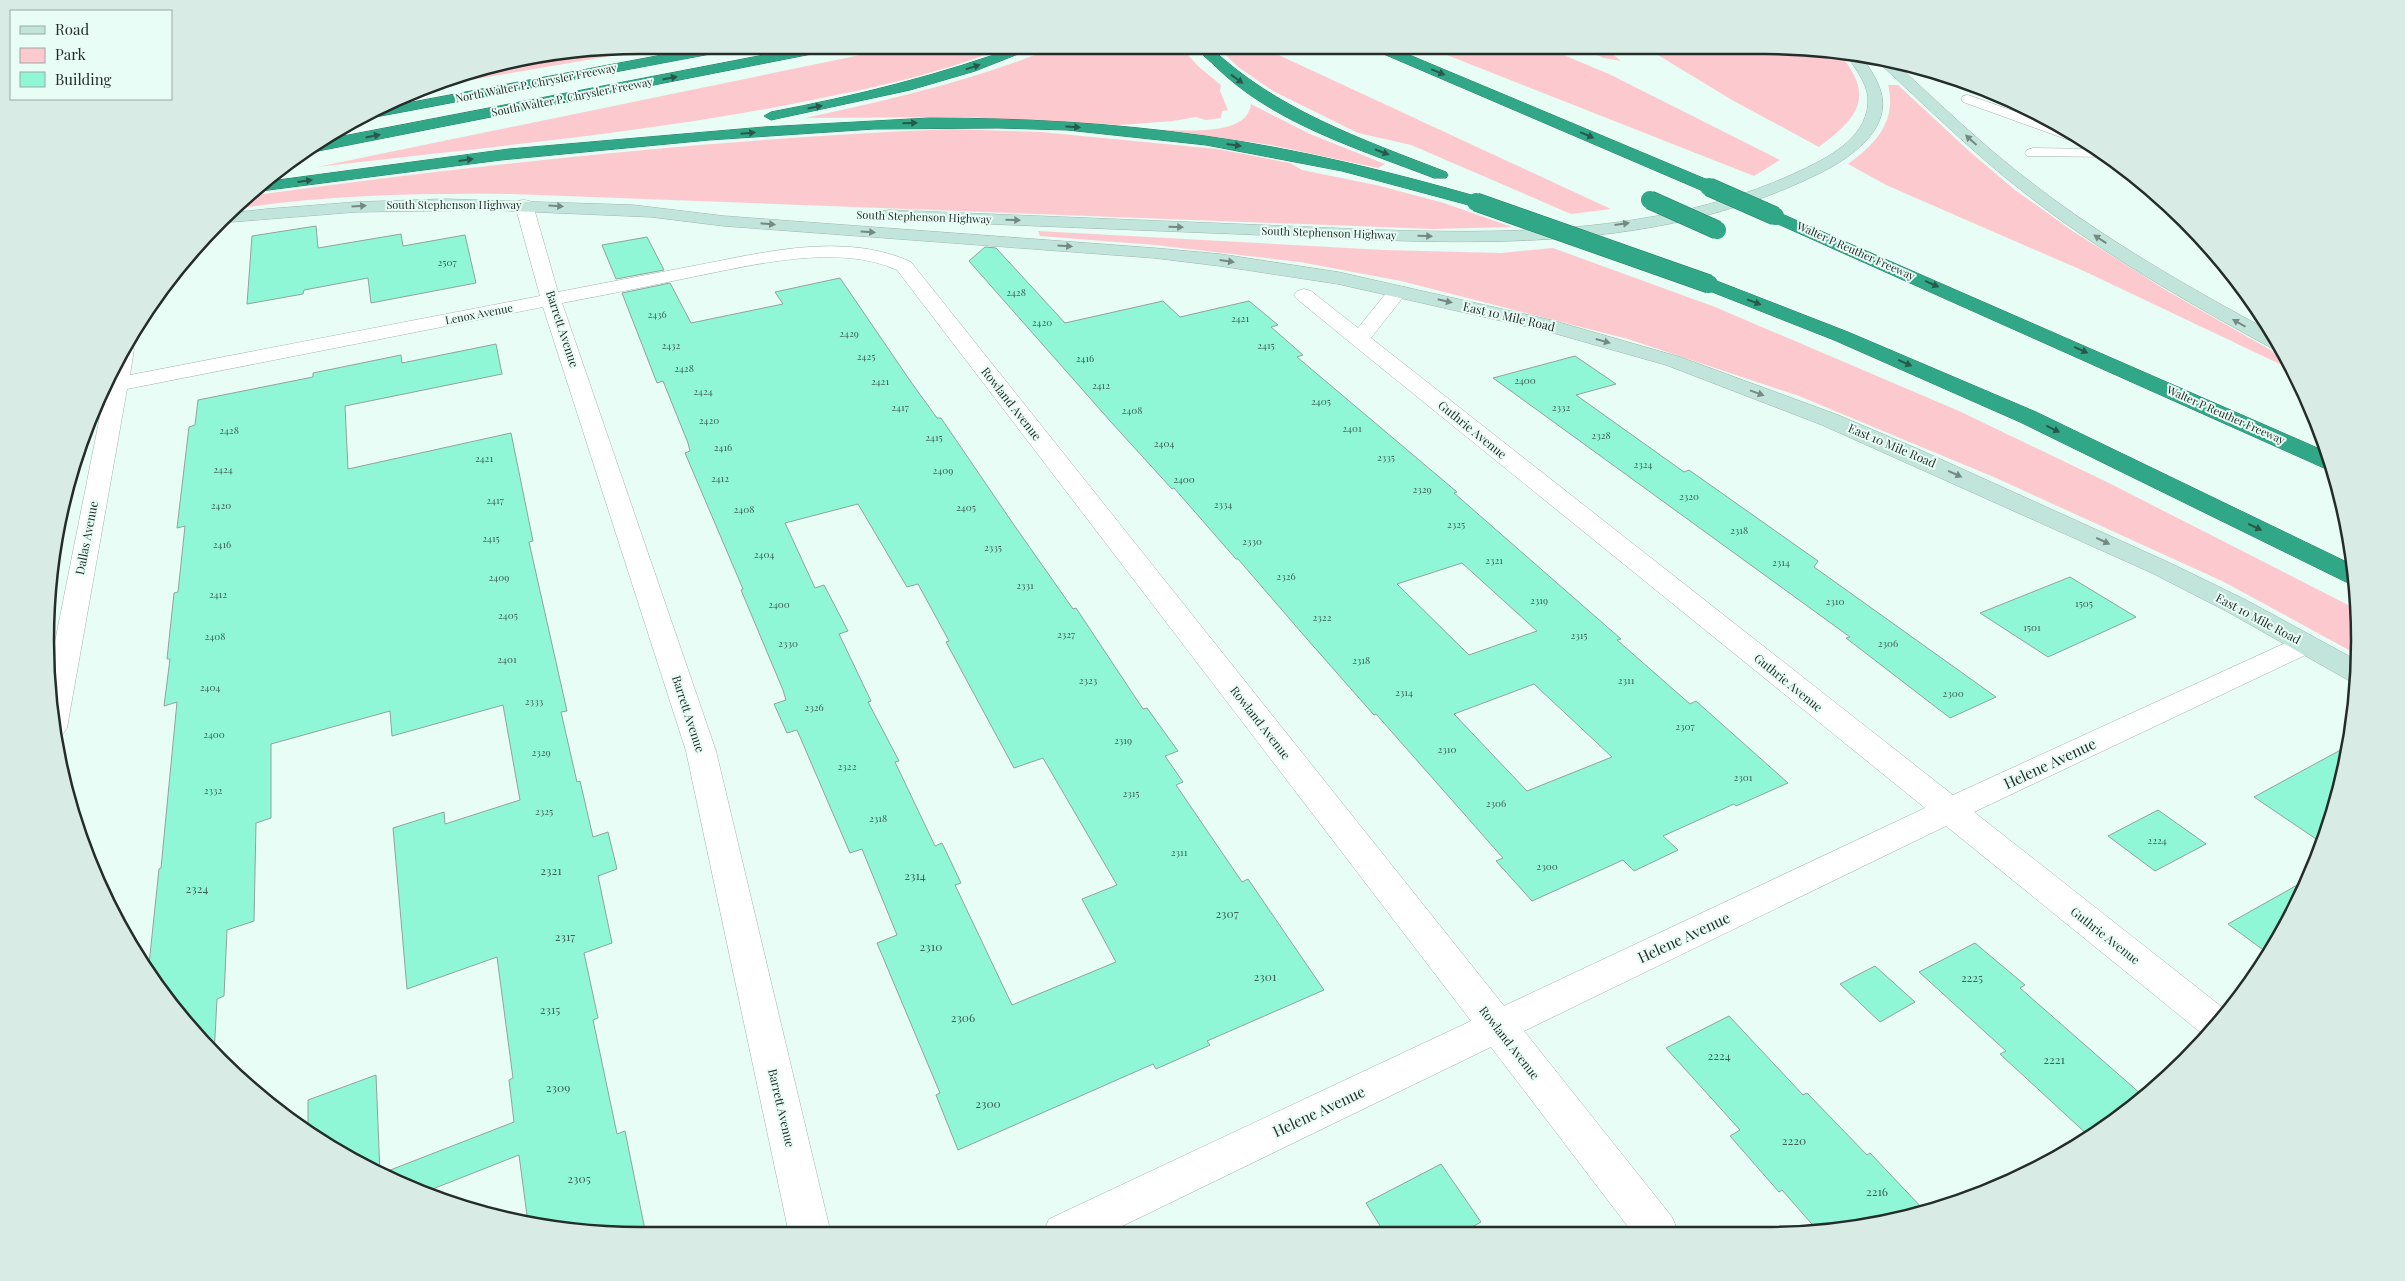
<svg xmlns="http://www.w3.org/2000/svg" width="2405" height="1281" viewBox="0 0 2405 1281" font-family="'Playfair Display',serif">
<rect width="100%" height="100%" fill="#e8fdf5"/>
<path fill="#fccace" d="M 640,45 L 675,45 L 423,88 L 449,77 L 525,56 Z
M 909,45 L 1010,45 C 949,71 882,86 817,99 C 653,133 484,147 317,167 Z
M 1060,45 L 1180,46 L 1198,66 L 1221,85 L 1220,91 L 1228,110 L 1222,111 L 1221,118 L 1206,120 L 1196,117 L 1173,121 L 1120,125 L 965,117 L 805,118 C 890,100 979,79 1060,45 Z
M 1217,46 L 1259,46 L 1611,209 L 1571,214 L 1411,145 L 1358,133 L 1273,91 L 1238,67 Z
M 1424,46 L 1542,46 L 1609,74 L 1780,160 L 1754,176 Z
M 1575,46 L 1603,46 L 1621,61 L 1604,58 Z
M 1643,46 L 1803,46 L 1838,52 C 1876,96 1859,117 1819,147 L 1732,100 Z
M 1888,85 L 1898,85 L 1969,151 L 2015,190 L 2074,232 L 2169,292 L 2288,360 L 2292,370 L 2086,272 L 1886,185 L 1848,164 C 1876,144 1897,121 1888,85 Z
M 1251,104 L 1310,134 L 1385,164 L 1378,168 L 1271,145 L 1165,130 C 1188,130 1248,136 1251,104 Z
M 950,129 L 1041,132 L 1217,149 L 1290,163 L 1302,170 L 1376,185 L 1444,203 L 1512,227 L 1433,229 L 512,194 C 420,193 325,195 235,209 L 248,196 C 481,164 715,139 950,129 Z
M 1038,231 L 1384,250 L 1501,253 L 1553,248 L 1715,307 L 1959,411 L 2109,483 L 2356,609 L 2358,655 L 2224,582 L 1996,478 L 1799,396 L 1628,339 L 1401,281 L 1300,262 L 1155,245 L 1040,236 Z"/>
<path fill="#90f7d6" stroke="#90a49c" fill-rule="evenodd" d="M 316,226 L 318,248 L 401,234 L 403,246 L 465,235 L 476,283 L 371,303 L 368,278 L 304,290 L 303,294 L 247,304 L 252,236 Z
M 647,237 L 664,270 L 616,279 L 602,245 Z
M 985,247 L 996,248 L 1065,323 L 1163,301 L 1180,317 L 1249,301 L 1278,325 L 1271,327 L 1303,355 L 1297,357 L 1457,492 L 1454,493 L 1621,639 L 1617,640 L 1690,704 L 1696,701 L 1788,783 L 1736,806 L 1734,804 L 1663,836 L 1678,850 L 1634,871 L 1623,860 L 1532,901 L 1496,861 L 1503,858 L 1376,714 L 1374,715 L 1307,639 L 1238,559 L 1236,559 L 1174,488 L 1172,489 L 1111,422 L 969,261 ZM 1462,563 L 1537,631 L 1469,655 L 1397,584 ZM 1534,684 L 1612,757 L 1527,791 L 1454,714 Z
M 840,278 L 911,382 L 937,418 L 941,418 L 1014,525 L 1073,609 L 1076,608 L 1143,709 L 1147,708 L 1178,751 L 1165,756 L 1183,782 L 1176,785 L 1242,882 L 1248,879 L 1324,990 L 1207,1041 L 1210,1045 L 1156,1069 L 1153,1064 L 958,1150 L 936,1095 L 940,1093 L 877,943 L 897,935 L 862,849 L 850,853 L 797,730 L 787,733 L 774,704 L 786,700 L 783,690 L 741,590 L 743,589 L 685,453 L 690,451 L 688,443 L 663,381 L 657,383 L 622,293 L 670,283 L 691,323 L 783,304 L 775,292 ZM 858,504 L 907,587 L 918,584 L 949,641 L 946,642 L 1014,768 L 1043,758 L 1117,885 L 1082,899 L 1116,962 L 1012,1005 L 955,885 L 961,883 L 942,843 L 935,846 L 895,762 L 899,761 L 868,702 L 871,701 L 839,634 L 848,631 L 824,585 L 815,588 L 785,523 Z
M 496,344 L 502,374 L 345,406 L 348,469 L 511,433 L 533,541 L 529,542 L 567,711 L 561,712 L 577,782 L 580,781 L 593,837 L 608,832 L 617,869 L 598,876 L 612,943 L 584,953 L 598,1018 L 593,1020 L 617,1134 L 625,1131 L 646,1235 L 602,1235 L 528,1223 L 519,1155 L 425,1192 L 377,1174 L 308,1132 L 308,1100 L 376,1075 L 380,1174 L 514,1122 L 509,1080 L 513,1078 L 497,957 L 407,989 L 393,828 L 444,812 L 445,824 L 520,800 L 503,705 L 392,736 L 390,711 L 271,744 L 271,818 L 256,823 L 254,921 L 227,930 L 224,996 L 217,999 L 214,1056 L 148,974 L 159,869 L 161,868 L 177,702 L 164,706 L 170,659 L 167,659 L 174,593 L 178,592 L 185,526 L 177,528 L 189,427 L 195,425 L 198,400 L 313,377 L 313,373 L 401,355 L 402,363 Z
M 1575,356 L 1616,384 L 1576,395 L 1684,472 L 1689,470 L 1818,561 L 1814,567 L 1996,697 L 1950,718 L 1846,638 L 1850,637 L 1493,378 Z
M 2070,577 L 2136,617 L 2048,657 L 1980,613 Z
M 2348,746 L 2340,795 L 2322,843 L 2254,797 Z
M 2158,810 L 2206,844 L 2155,871 L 2108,836 Z
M 2308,879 L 2298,904 L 2266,952 L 2228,924 Z
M 1975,943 L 2025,985 L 2020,988 L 2142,1095 L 2096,1135 L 2091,1138 L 2000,1054 L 2006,1051 L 1919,972 Z
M 1875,966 L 1915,1002 L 1880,1022 L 1840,984 Z
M 1729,1016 L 1803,1095 L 1807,1093 L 1867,1155 L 1870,1153 L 1923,1209 L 1843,1231 L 1818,1231 L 1782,1190 L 1779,1192 L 1730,1136 L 1740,1130 L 1666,1048 Z
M 1441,1164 L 1481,1222 L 1463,1232 L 1384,1232 L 1366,1203 Z"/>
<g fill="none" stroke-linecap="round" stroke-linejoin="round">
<defs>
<path id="minor" d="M 1968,95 L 2062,128 L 2087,143 L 2077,143 L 1963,102 L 1961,99 L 1963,96 Z
M 2033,148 L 2097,149 L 2110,157 L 2027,156 L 2025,153 L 2027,150 Z
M 524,200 L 530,201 L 533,205 L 558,292 C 603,283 648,275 693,266 C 762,253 843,231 911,262 L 1504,1006 L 1925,808 L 1352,344 L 1297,299 L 1294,295 L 1297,291 L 1304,289 L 1311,291 L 1358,328 L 1391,287 L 1405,287 L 1408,291 L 1371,338 L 1953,795 L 2296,638 L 2306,635 L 2316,638 L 2320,644 L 2316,650 L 1974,812 L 2227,1011 L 2208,1037 L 2205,1036 L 1946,826 L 1524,1031 L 1672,1217 L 1678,1231 L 1632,1232 L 1491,1047 L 1108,1233 L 1043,1233 L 1049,1219 L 1471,1021 L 897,270 C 839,243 753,265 692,277 C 649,286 605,295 562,303 L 716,751 L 831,1234 L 789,1234 L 686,751 L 543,307 L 127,389 L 67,728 L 62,735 L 54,738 L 50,718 L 49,672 L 107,381 L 127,344 L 134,349 L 130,375 L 540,296 L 515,205 L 518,201 Z"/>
<path id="secondary" d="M 1846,54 L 1861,56 C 1868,66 1876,77 1880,89 C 1894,129 1849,159 1818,174 C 1647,259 1447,243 1262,235 C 1138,230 1013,225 889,220 L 883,219 L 880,215 L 883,211 L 889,210 C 1013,215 1137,220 1261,225 C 1439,232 1638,249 1804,169 C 1833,155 1870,135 1868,97 C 1866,81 1854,67 1846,54 Z
M 1878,59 L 1893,61 C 1939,103 1983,146 2032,183 C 2107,241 2190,288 2273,333 L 2284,352 L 2275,350 C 2187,302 2099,252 2021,190 C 1971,151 1926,106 1879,63 Z
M 444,199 L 633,205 L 724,216 L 1154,248 L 1220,254 L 1338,272 L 1551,320 L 1680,357 L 1838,415 L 1918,449 L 2170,563 L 2246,600 L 2358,661 L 2358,682 L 2348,680 L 2228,612 L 2152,573 L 1822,425 L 1666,365 L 1546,331 L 1338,284 L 1220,266 L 1154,258 L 724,226 L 651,217 L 489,210 L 356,212 L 219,223 L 230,213 L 267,209 L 356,202 Z"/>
<path id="motorway" d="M 715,45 L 744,45 L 737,49 L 365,119 L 359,117 L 381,108 Z
M 816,45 L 843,45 L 837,49 L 308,153 L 303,151 L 318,141 Z
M 1022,45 L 1041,45 L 975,71 L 910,90 L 771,120 L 764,116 L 771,112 C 856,96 940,75 1022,45 Z
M 1196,46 L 1209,46 C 1276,110 1361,139 1446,172 L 1448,175 L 1446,178 L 1434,178 C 1359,149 1272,123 1214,65 C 1208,59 1199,53 1196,46 Z
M 1370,46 L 1388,46 L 1715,183 L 1717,187 L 1715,191 L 1703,191 L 1372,49 Z
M 929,118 C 1022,118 1113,123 1205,136 C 1299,149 1391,172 1482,198 L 1484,202 L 1482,206 L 1476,207 L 1342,171 L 1206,145 L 1067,130 L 998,128 L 874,129 L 709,140 L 501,160 L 253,192 L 263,182 L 509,149 L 764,127 Z
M 1775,211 L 2329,453 L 2333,470 L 2324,468 L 1769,220 L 1766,216 L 1769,212 Z
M 1709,278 L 1848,332 L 2036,412 L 2355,566 L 2356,584 L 2346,582 L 2020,422 L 1834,340 L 1702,288 L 1700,284 L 1702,280 Z"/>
</defs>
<use href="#minor" stroke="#a0b4ad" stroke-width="1"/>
<use href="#secondary" stroke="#a0b4ad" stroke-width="1"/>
<use href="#motorway" stroke="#2c7c66" stroke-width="1"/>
<use href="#minor" fill="#fff" fill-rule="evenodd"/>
<use href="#secondary" fill="#c1e5db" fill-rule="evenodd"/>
<use href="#motorway" fill="#30a787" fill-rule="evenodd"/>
<defs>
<path id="motorway-bridge" d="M 1709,187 L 1775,216
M 1650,200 L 1717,230
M 1476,202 L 1709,284"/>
</defs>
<use href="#motorway-bridge" stroke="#2c7c66" stroke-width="19" stroke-linecap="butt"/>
<use href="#motorway-bridge" stroke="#30a787" stroke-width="18"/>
</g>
<defs><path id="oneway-solid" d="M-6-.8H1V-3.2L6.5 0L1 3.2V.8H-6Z" transform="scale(1.25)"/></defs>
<g fill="#29584b">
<use href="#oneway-solid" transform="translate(973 67) rotate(-17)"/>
<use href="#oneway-solid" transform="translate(1438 72) rotate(23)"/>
<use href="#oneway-solid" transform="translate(670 78) rotate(-11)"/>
<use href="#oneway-solid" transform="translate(1237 79) rotate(36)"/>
<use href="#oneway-solid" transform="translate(815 107) rotate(-11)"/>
<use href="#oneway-solid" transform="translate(910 123) rotate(-2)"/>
<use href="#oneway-solid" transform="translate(1073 127) rotate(4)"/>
<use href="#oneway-solid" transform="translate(748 133) rotate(-5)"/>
<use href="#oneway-solid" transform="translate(1587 135) rotate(23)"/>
<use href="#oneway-solid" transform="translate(373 136) rotate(-11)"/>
<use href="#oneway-solid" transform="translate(1234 145) rotate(8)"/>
<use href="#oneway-solid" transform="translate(1382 152) rotate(21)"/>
<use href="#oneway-solid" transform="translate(466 160) rotate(-8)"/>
<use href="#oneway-solid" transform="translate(305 181) rotate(-8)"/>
<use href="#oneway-solid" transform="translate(1932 284) rotate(24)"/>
<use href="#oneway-solid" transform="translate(1754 302) rotate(21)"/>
<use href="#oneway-solid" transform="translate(2081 350) rotate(24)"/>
<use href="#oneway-solid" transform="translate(1905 363) rotate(24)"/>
<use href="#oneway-solid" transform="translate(2053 429) rotate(26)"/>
<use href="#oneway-solid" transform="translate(2255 527) rotate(25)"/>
</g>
<g fill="#738982">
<use href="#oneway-solid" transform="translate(1971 140) rotate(-138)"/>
<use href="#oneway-solid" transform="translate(359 206) rotate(-4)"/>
<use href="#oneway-solid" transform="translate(556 206) rotate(3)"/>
<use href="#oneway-solid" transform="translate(1013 220) rotate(2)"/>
<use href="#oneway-solid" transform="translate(768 224) rotate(5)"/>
<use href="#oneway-solid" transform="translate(1622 224) rotate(-8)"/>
<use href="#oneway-solid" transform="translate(1176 227) rotate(2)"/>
<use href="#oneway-solid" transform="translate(868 232) rotate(4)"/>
<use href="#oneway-solid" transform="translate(1425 236) rotate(2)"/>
<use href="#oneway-solid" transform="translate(2100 239) rotate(-147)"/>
<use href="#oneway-solid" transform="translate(1065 246) rotate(4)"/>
<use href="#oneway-solid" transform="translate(1227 261) rotate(8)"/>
<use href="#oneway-solid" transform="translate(1445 301) rotate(13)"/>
<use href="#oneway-solid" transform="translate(2239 323) rotate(-150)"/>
<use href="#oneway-solid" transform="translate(1603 341) rotate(16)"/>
<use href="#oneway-solid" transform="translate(1757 393) rotate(20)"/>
<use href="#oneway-solid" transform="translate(1955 474) rotate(24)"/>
<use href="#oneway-solid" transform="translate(2103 541) rotate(25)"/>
</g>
<g text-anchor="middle" stroke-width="4" stroke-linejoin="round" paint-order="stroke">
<g font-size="10" fill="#406055">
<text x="447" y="266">2507</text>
<text x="1016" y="296">2428</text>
<text x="657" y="318">2436</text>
<text x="1240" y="322">2421</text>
<text x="1042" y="326">2420</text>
<text x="849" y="337">2429</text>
<text x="671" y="349">2432</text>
<text x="1266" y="349">2415</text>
<text x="866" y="360">2425</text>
<text x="1085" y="362">2416</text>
<text x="684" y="372">2428</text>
<text x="1525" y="384">2400</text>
<text x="880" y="385">2421</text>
<text x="1101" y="389">2412</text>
<text x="703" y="395">2424</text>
<text x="1321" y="405">2405</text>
<text x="900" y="411">2417</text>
<text x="1561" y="411">2332</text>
<text x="1132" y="414">2408</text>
<text x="709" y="424">2420</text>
<text x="1352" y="432">2401</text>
<text x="229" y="434">2428</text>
<text x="1601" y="439">2328</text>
<text x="934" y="441">2415</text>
<text x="1164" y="447">2404</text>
<text x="723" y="451">2416</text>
<text x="1386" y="461">2335</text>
<text x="484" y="462">2421</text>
<text x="1643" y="468">2324</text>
<text x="223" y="473">2424</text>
<text x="943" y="474">2409</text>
<text x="720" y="482">2412</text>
<text x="1184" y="483">2400</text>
<text x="1422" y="493">2329</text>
<text x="1689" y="500">2320</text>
<text x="495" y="504">2417</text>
<text x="1223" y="508">2334</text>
<text x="221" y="509">2420</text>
<text x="966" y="511">2405</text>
<text x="744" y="513">2408</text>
<text x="1456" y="528">2325</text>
<text x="1739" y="534">2318</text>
<text x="491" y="542">2415</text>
<text x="1252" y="545">2330</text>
<text x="222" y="548">2416</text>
<text x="993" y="551">2335</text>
<text x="764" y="558">2404</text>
<text x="1494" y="564">2321</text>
<text x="1781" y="566">2314</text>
<text x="1286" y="580">2326</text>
<text x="499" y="581">2409</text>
<text x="1025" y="589">2331</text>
<text x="218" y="598">2412</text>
<text x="1539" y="604">2319</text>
<text x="1835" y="605">2310</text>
<text x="2084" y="607">1505</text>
<text x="779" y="608">2400</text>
<text x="508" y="619">2405</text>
<text x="1322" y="621">2322</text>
<text x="2032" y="631">1501</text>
<text x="1066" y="638">2327</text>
<text x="1579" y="639">2315</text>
<text x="215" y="640">2408</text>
<text x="788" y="647">2330</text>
<text x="1888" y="647">2306</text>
<text x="507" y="663">2401</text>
<text x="1361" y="664">2318</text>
<text x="1088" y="684">2323</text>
<text x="1626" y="684">2311</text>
<text x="210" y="691">2404</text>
<text x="1404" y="696">2314</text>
<text x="1953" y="697">2300</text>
<text x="534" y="705">2333</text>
<text x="814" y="711">2326</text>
<text x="1685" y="730">2307</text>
<text x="214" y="738">2400</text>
<text x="1123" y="744">2319</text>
<text x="1447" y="753">2310</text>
<text x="541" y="756">2329</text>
<text x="847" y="770">2322</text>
<text x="1743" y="781">2301</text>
<text x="213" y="794">2332</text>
<text x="1131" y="797">2315</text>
<text x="1496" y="807">2306</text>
<text x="544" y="815">2325</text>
<text x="878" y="822">2318</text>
<text x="2157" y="844">2224</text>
<text x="1179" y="856">2311</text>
<text x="1547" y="870">2300</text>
</g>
<g font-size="11" fill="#252d2a" stroke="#e8fdf5">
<text transform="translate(536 83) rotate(-11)" y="4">North Walter P. Chrysler Freeway</text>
<text transform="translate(572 97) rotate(-11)" y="4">South Walter P. Chrysler Freeway</text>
<text x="454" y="209">South Stephenson Highway</text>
<text transform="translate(924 217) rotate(2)" y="4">South Stephenson Highway</text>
<text transform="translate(1329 233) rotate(2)" y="4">South Stephenson Highway</text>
<text transform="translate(1856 251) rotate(24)" y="4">Walter P Reuther Freeway</text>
<text transform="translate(479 314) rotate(-11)" y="4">Lenox Avenue</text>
<text transform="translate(2226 415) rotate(24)" y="4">Walter P Reuther Freeway</text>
</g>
<g font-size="12" fill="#252d2a" stroke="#e8fdf5">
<text transform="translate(1509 317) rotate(13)" y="4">East 10 Mile Road</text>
<text transform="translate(562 329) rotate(72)" y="4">Barrett Avenue</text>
<text transform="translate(1011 404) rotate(52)" y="4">Rowland Avenue</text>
<text transform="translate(1472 430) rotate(39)" y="4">Guthrie Avenue</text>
<text transform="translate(1892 446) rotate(23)" y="4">East 10 Mile Road</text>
<text transform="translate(87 538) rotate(-79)" y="4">Dallas Avenue</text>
<text transform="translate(2258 619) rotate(28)" y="4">East 10 Mile Road</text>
<text transform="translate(1788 683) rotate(39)" y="4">Guthrie Avenue</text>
<text transform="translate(688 714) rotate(72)" y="4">Barrett Avenue</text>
<text transform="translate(1260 723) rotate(52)" y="4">Rowland Avenue</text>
<text transform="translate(2105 936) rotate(38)" y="4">Guthrie Avenue</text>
<text transform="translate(1509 1043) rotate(52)" y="4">Rowland Avenue</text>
<text transform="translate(781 1108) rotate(77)" y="4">Barrett Avenue</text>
</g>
<g font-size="12" fill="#406055">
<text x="551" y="875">2321</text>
<text x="915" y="880">2314</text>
<text x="197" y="893">2324</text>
<text x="1227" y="918">2307</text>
<text x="565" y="941">2317</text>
<text x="931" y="951">2310</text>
<text x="1265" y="981">2301</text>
<text x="1972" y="982">2225</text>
<text x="550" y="1014">2315</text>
<text x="963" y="1022">2306</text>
<text x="1719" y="1060">2224</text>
<text x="2054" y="1064">2221</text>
<text x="558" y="1092">2309</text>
<text x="988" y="1108">2300</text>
<text x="1794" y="1145">2220</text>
<text x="579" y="1183">2305</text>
<text x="1877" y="1196">2216</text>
</g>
<g font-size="15" fill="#252d2a" stroke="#e8fdf5">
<text transform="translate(2050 764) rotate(-25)" y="5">Helene Avenue</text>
<text transform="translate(1684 938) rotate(-25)" y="5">Helene Avenue</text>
<text transform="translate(1319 1112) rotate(-25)" y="5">Helene Avenue</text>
</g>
</g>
<path d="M0 0H2405V1281H0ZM640 54H1765A586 586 0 0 1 2351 640V641A586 586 0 0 1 1765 1227H640A586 586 0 0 1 54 641V640A586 586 0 0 1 640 54Z" fill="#d8ece5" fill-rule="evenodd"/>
<path fill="none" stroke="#252d2a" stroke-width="2.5" d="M640 54H1765A586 586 0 0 1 2351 640V641A586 586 0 0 1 1765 1227H640A586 586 0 0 1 54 641V640A586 586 0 0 1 640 54Z"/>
<rect x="10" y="10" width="162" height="90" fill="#e8fdf5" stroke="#9aaaa4"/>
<rect x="20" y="26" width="25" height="8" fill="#c1e5db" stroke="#9aaaa4"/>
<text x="55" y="35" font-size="15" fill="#252d2a">Road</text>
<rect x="20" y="48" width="25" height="15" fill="#fccace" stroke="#9aaaa4"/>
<text x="55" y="60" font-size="15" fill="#252d2a">Park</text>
<rect x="20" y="72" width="25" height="15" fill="#90f7d6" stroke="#9aaaa4"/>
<text x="55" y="85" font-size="15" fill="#252d2a">Building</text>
</svg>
